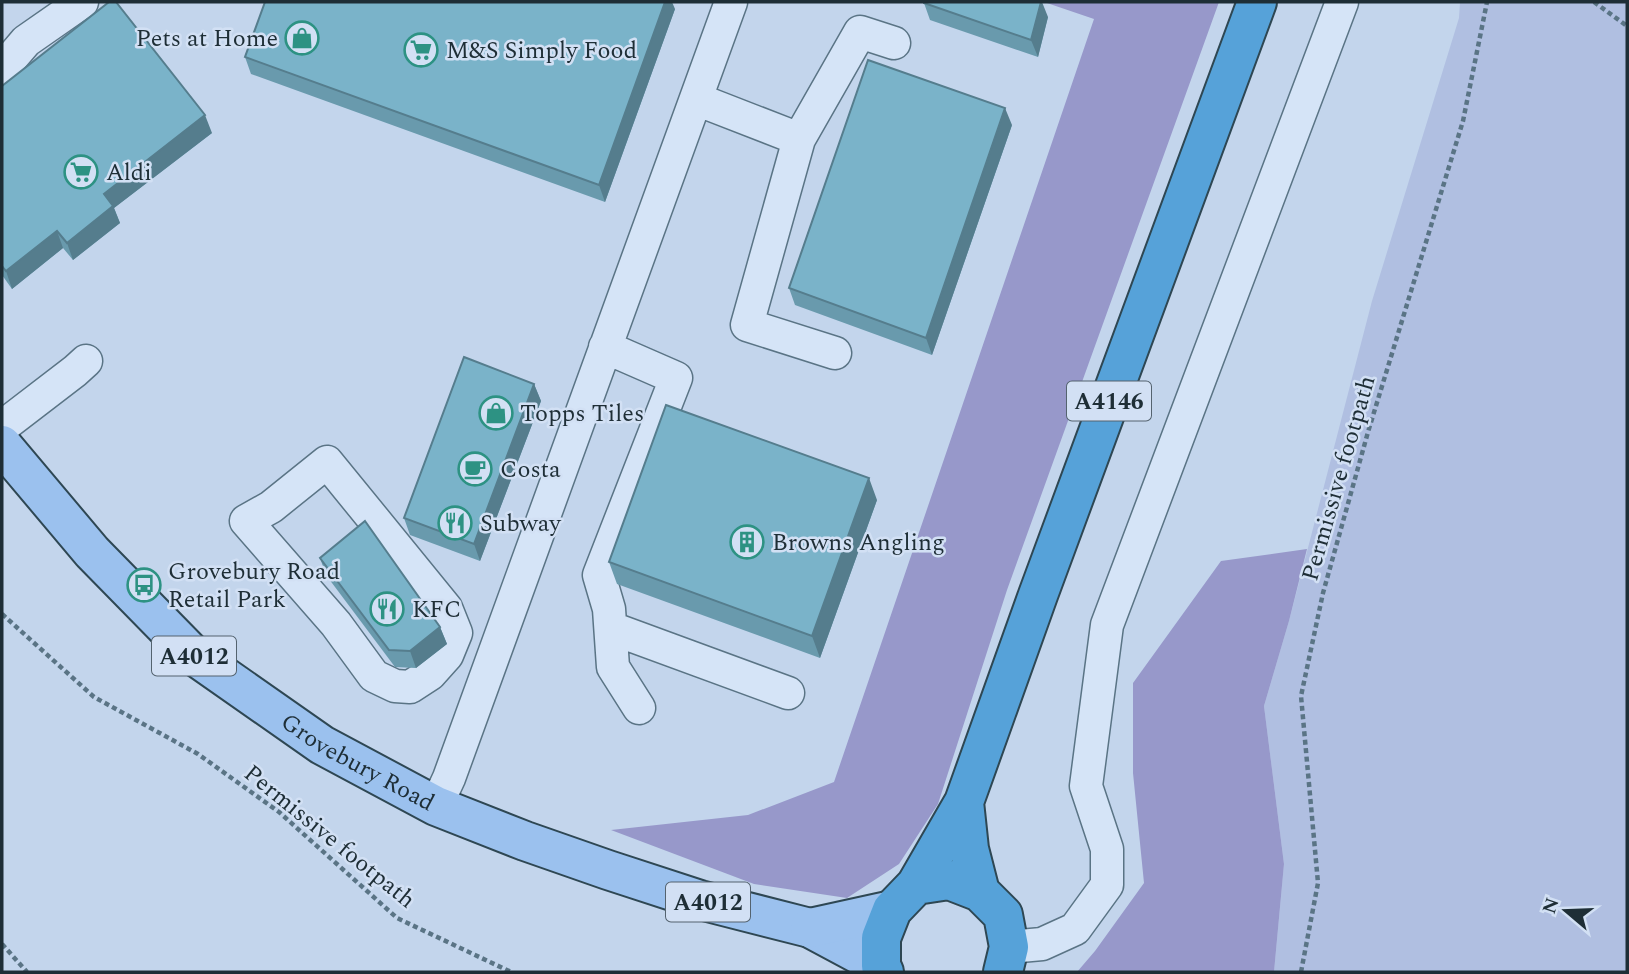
<svg xmlns="http://www.w3.org/2000/svg" width="1629" height="974" viewBox="0 0 1629 974" font-family="Spectral,serif">
<rect width="100%" height="100%" fill="#c3d5ec"/>
<path fill="#b0bfe1" d="M 1460,2 L 1627,2 L 1627,972 L 1274,972 L 1284,864 L 1264,706 L 1289,621 L 1372,301 L 1459,18 Z"/>
<path fill="#9798ca" d="M 1044,2 L 1219,2 L 1007,590 L 938,804 L 899,864 L 847,898 L 754,884 L 611,830 L 748,815 L 834,782 L 1094,19 Z
M 1307,549 L 1289,621 L 1264,706 L 1284,864 L 1274,972 L 1077,972 L 1095,951 L 1144,883 L 1133,773 L 1133,683 L 1221,561 Z"/>
<g fill="none" stroke-linecap="round" stroke-linejoin="round">
<defs>
<path id="minor" d="M 2,69 L 26,41 L 82,2
M 696,99 L 799,139 L 860,32 L 894,43
M 799,139 L 747,325 L 835,353
M 605,347 L 676,378 L 599,575 L 609,609 L 613,667 L 639,708
M 2,427 L 75,371 L 86,361
M 327,462 L 446,608 L 456,633 L 447,655 L 430,674 L 410,687 L 395,686 L 374,676 L 336,624 L 246,521 L 271,507 Z
M 611,628 L 788,693
M 436,806 L 449,778 L 731,2
M 1009,947 L 1042,944 L 1075,929 L 1107,885 L 1107,849 L 1086,786 L 1107,625 L 1342,2"/>
<g id="major">
<path id="s1" d="M 2,445 L 92,552 L 192,654 L 322,745 L 436,806 L 525,841 L 608,870 L 700,900 L 810,928 L 881,966"/>
<path d="M 810,928 L 892,910"/>
</g>
<path id="highway" d="M 964,802 L 969,849 L 980,892
M 916,885 L 949,880 L 980,892 L 1003,915 L 1009,947 L 1003,972
M 884,972 L 881,966 L 881,938 L 892,910 L 916,885 L 964,802 L 1038,595 L 1257,2"/>
</defs>
<use href="#minor" stroke="#5a7485" stroke-width="35"/>
<use href="#major" stroke="#2e4753" stroke-width="42"/>
<use href="#highway" stroke="#2e4753" stroke-width="42"/>
<path stroke="#5a7485" stroke-width="4.5" stroke-dasharray="5 3.5" stroke-linecap="butt" d="M 1594,2 L 1627,26
M 2,614 L 94,697 L 198,754 L 279,812 L 397,918 L 511,972
M 2,944 L 27,972
M 1301,972 L 1318,883 L 1301,696 L 1323,593 L 1368,432 L 1463,121 L 1487,2"/>
<use href="#minor" stroke="#d5e4f7" stroke-width="32"/>
<use href="#major" stroke="#9bc1ee" stroke-width="38"/>
<use href="#highway" stroke="#56a2d9" stroke-width="38"/>
</g>
<path fill="#699aad" d="M 924,3 L 1048,17 L 1038,57 L 930,20 Z
M 675,9 L 605,202 L 251,74 L 245,57 Z
M 2,86 L 212,133 L 114,208 L 120,223 L 73,260 L 63,248 L 12,289 L 2,275 Z
M 1012,125 L 932,355 L 795,305 L 789,288 Z
M 534,384 L 541,401 L 480,561 L 410,535 L 404,518 Z
M 877,500 L 820,658 L 617,584 L 609,562 Z
M 320,558 L 440,627 L 447,644 L 416,668 L 395,667 L 326,575 Z"/>
<path fill="#557d8d" d="M 665,2 L 672,2 L 675,9 L 605,202 L 599,185 Z
M 1041,2 L 1042,2 L 1048,17 L 1038,57 L 1031,40 Z
M 1005,108 L 1012,125 L 932,355 L 926,338 Z
M 205,115 L 212,133 L 114,208 L 120,223 L 73,260 L 67,243 L 104,194 Z
M 57,231 L 63,248 L 12,289 L 6,271 Z
M 534,384 L 541,401 L 480,561 L 474,544 Z
M 869,478 L 877,500 L 820,658 L 812,636 Z
M 440,627 L 447,644 L 416,668 L 410,651 Z"/>
<path fill="#7ab3c9" stroke="#557d8d" stroke-width="2" d="M 109,2 L 116,2 L 205,115 L 104,194 L 113,206 L 67,243 L 57,231 L 6,271 L 2,266 L 2,86 Z
M 265,2 L 665,2 L 599,185 L 245,57 Z
M 924,2 L 1041,2 L 1031,40 L 924,3 Z
M 868,60 L 1005,108 L 926,338 L 789,288 Z
M 464,357 L 534,384 L 474,544 L 404,518 Z
M 666,405 L 869,478 L 812,636 L 609,562 Z
M 365,521 L 440,627 L 410,651 L 389,650 L 320,558 Z"/>
<defs>
<symbol id="shop-ring" viewBox="-11 -11 22 22"><circle r="9.5" fill="#d2e0f4" stroke="#2d9283" stroke-width="1.5"/><path d="M-5-2.5h2.3a2.7 3.5 0 0 1 5.4 0H5L5.5 6h-11ZM-1.5-2.5h3a1.5 2.3 0 0 0-3 0Z" fill="#2d9283"/></symbol>
<symbol id="supermarket-ring" viewBox="-11 -11 22 22"><circle r="9.5" fill="#d2e0f4" stroke="#2d9283" stroke-width="1.5"/><path d="M-6-5.5h2.5l.6 2H6L4.5 2H-2.5L-4.4-4H-6ZM-1.5 3.2a1.3 1.3 0 1 0 .1 0ZM3 3.2a1.3 1.3 0 1 0 .1 0Z" fill="#2d9283"/></symbol>
<symbol id="cafe-ring" viewBox="-11 -11 22 22"><circle r="9.5" fill="#d2e0f4" stroke="#2d9283" stroke-width="1.5"/><path d="M-5.5-4.5H6V0H3Q3 3.5 0 3.5H-2.5Q-5.5 3.5-5.5 0ZM3-3.2v2h1.7v-2ZM-6 4.5H4V6H-6Z" fill="#2d9283"/></symbol>
<symbol id="restaurant-ring" viewBox="-11 -11 22 22"><circle r="9.5" fill="#d2e0f4" stroke="#2d9283" stroke-width="1.5"/><path d="M-5-6h1v4h1v-4h1v4h1v-4h1v5L-1.5 .5V6h-2V.5L-5-1ZM5-6V6H3V1.5H1.5Q1.5-4 5-6Z" fill="#2d9283"/></symbol>
<symbol id="building-ring" viewBox="-11 -11 22 22"><circle r="9.5" fill="#d2e0f4" stroke="#2d9283" stroke-width="1.5"/><path d="M-4-6H4V6H1V3H-1V6H-4ZM-2.5-4.3h1.7v1.8h-1.7ZM.8-4.3h1.7v1.8H.8ZM-2.5-1h1.7V.8h-1.7ZM.8-1h1.7V.8H.8Z" fill="#2d9283"/></symbol>
<symbol id="bus-ring" viewBox="-11 -11 22 22"><circle r="9.5" fill="#d2e0f4" stroke="#2d9283" stroke-width="1.5"/><path d="M-5-6H5V4H4V6H2V4H-2V6H-4V4H-5ZM-3.5-4V0h7V-4ZM-3.5 1.2v1.5H-2V1.2ZM2 1.2v1.5H3.5V1.2Z" fill="#2d9283"/></symbol>
</defs>
<g fill-rule="evenodd">
<use href="#shop-ring" x="283" y="19" width="38" height="38"/>
<use href="#supermarket-ring" x="402" y="31" width="38" height="38"/>
<use href="#supermarket-ring" x="62" y="153" width="38" height="38"/>
<use href="#shop-ring" x="477" y="394" width="38" height="38"/>
<use href="#cafe-ring" x="456" y="450" width="38" height="38"/>
<use href="#restaurant-ring" x="436" y="504" width="38" height="38"/>
<use href="#building-ring" x="728" y="523" width="38" height="38"/>
<use href="#bus-ring" x="125" y="566" width="38" height="38"/>
<use href="#restaurant-ring" x="368" y="590" width="38" height="38"/>
</g>
<g text-anchor="middle" stroke-width="5" stroke-linejoin="round" paint-order="stroke">
<g fill="#d2e0f4" stroke="#54636f" stroke-width="2">
<rect x="1067" y="381.5" width="84" height="39" rx="5"/>
<rect x="152" y="636.5" width="84" height="39" rx="5"/>
<rect x="666" y="882.5" width="84" height="39" rx="5"/>
</g>
<g font-size="23" font-weight="bold" fill="#1e2e36">
<text x="1109" y="409">A4146</text>
<text x="194" y="664">A4012</text>
<text x="708" y="910">A4012</text>
</g>
<g font-size="24" fill="#1e2e36" stroke="#d2e0f4" text-anchor="start">
<text x="278" y="46" text-anchor="end">Pets at Home</text>
<text x="446" y="58">M&amp;S Simply Food</text>
<text x="106" y="180">Aldi</text>
<text x="520" y="421">Topps Tiles</text>
<text x="500" y="477">Costa</text>
<text x="480" y="531">Subway</text>
<text x="772" y="550">Browns Angling</text>
<text x="168" y="579">Grovebury Road<tspan x="168" dy="28">Retail Park</tspan></text>
<text x="412" y="617">KFC</text>
</g>
<g font-size="24" fill="#1e2e36" stroke="#d2e0f4">
<text transform="translate(1338 478) rotate(-74)" y="8">Permissive footpath</text>
<text dy="8" stroke="none"><textPath href="#s1" startOffset="481">Grovebury Road</textPath></text>
<text transform="translate(330 836) rotate(39)" y="8">Permissive footpath</text>
</g>
</g>
<rect width="1629" height="974" fill="none" stroke="#1e2e36" stroke-width="7"/>
<g transform="translate(1566 911) rotate(289)" stroke="#d2e0f4" stroke-width="5" paint-order="stroke">
<path d="M0-5L12 26L0 18L-12 26Z" fill="#1e2e36"/>
<text y="-10" font-size="19" font-weight="bold" text-anchor="middle" fill="#1e2e36">N</text>
</g>
</svg>
